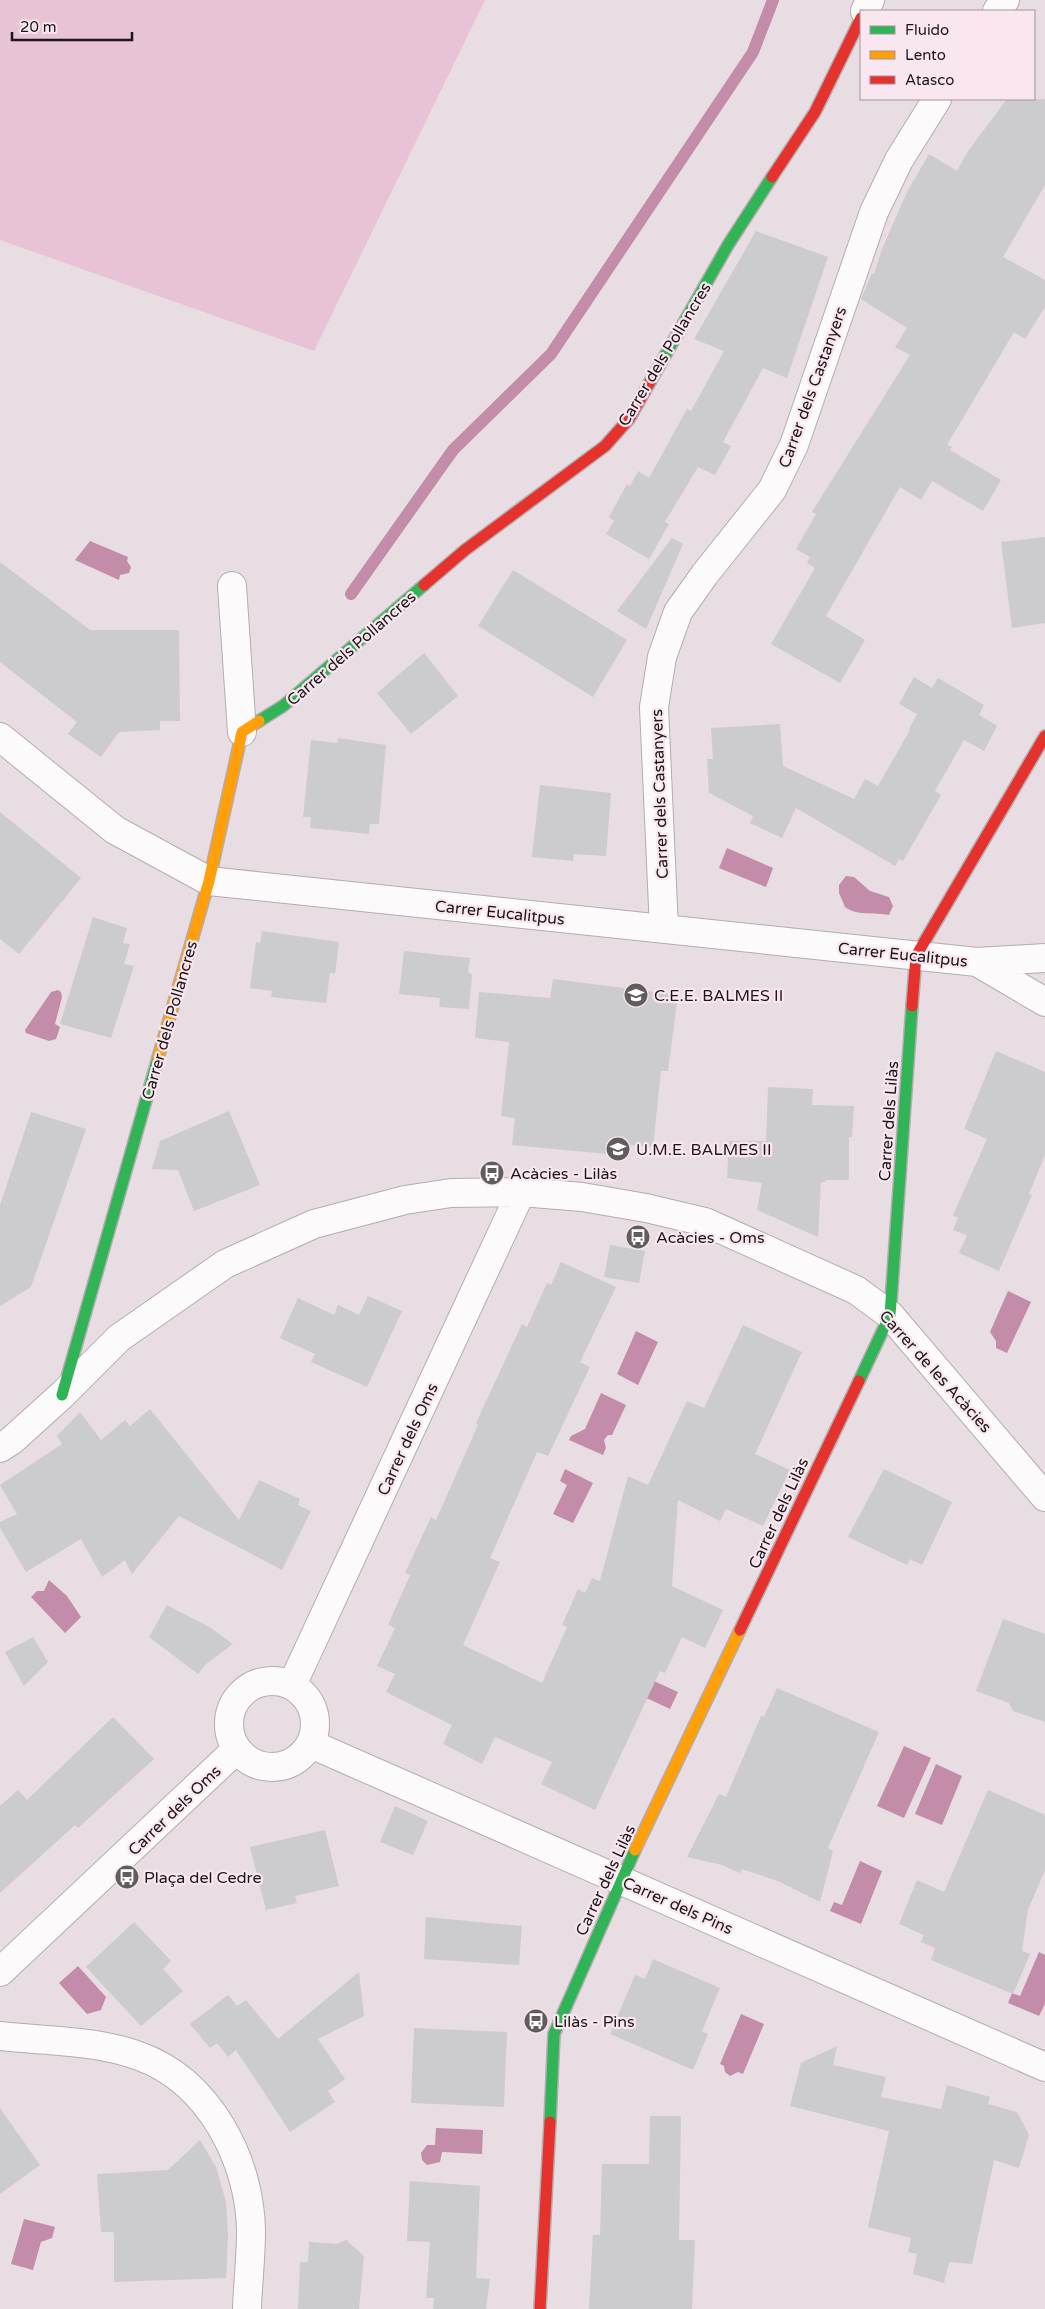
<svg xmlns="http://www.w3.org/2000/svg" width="1045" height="2309" viewBox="0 0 1045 2309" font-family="'Varela Round',sans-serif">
<rect width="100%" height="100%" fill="#e8dde2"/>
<path fill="#e8c3d5" d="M 0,0 L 485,0 L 314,351 L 0,240 Z"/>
<path fill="#c38da9" d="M 90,541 L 128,557 L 127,561 L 131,567 L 129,573 L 120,575 L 119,580 L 75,560 Z
M 727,848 L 773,868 L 766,887 L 719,868 Z
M 846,876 L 854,877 L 870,891 L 889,897 L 893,906 L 889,915 C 874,912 856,916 845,907 L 839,893 L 839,885 Z
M 58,990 L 61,992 L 62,997 L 55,1024 L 60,1027 L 56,1039 L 49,1041 L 26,1033 L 25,1030 L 51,992 Z
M 1008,1291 L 1031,1302 L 1007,1353 L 996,1348 L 996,1341 L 990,1332 Z
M 636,1331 L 658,1342 L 638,1385 L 617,1374 Z
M 601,1393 L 626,1405 L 612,1435 L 608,1435 L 604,1440 L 606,1448 L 603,1455 L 569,1440 L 571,1436 L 585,1429 Z
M 565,1469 L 593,1483 L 573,1523 L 553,1514 L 567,1485 L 560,1481 Z
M 49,1580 L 67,1596 L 81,1617 L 65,1633 L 31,1597 L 37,1591 L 44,1591 Z
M 634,1672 L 678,1692 L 670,1709 L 627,1689 Z
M 904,1746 L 931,1758 L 904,1818 L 877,1806 Z
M 936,1764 L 962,1776 L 942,1825 L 915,1814 Z
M 860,1861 L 882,1871 L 861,1924 L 830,1911 L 834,1902 L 842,1905 Z
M 1039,1952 L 1045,1955 L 1045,2004 L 1039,2016 L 1008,2003 L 1012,1993 L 1020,1996 Z
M 78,1966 L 106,1997 L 101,2010 L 87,2014 L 59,1983 Z
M 741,2014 L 764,2024 L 743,2074 L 738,2072 L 730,2076 L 725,2072 L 724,2066 L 720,2064 Z
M 436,2128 L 483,2130 L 482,2154 L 442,2152 L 440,2162 L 427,2165 L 422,2160 L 421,2153 L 427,2145 L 435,2145 Z
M 24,2219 L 55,2227 L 52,2238 L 41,2242 L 33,2270 L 11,2264 Z"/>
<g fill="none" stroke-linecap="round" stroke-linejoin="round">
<path stroke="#c38da9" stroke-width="12" d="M 351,594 L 453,450 L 551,354 L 753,52 L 773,0"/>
</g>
<path fill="#cccbce" d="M 1007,99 L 1045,99 L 1045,185 L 1003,257 L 1045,280 L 1045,307 L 1025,339 L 1014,332 L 947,445 L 952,447 L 950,450 L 1001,480 L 983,511 L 932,481 L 921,500 L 900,487 L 826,616 L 865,640 L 840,683 L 771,644 L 815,568 L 807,563 L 810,557 L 796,549 L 816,514 L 812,512 L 910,355 L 895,347 L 907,328 L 861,299 L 872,273 L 874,274 L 882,249 L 907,192 L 929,154 L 957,171 L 968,151 Z
M 756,231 L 828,257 L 787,378 L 763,368 L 723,442 L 731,446 L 715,475 L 698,467 L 665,522 L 669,524 L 649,559 L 606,534 L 614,521 L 609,517 L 627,484 L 630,486 L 638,471 L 649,478 L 687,409 L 691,411 L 724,351 L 694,339 Z
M 1045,537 L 1045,623 L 1012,628 L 1001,542 Z
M 672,538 L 683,544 L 646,629 L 617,611 Z
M 0,562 L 90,630 L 179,630 L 180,721 L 160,721 L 160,730 L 119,732 L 101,757 L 68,734 L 77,722 L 0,662 Z
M 513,570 L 627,640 L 593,697 L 478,626 Z
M 424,653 L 458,696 L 411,734 L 377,693 Z
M 914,677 L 932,688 L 938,678 L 984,705 L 979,715 L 997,726 L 984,751 L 964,740 L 935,791 L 941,795 L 903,861 L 899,859 L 895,866 L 796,808 L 782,838 L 750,823 L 753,816 L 709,793 L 707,759 L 713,759 L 711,728 L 780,724 L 783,766 L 854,799 L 865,779 L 878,786 L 910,730 L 909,729 L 917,714 L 899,704 Z
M 338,738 L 386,745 L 379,824 L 370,824 L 369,834 L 310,828 L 311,817 L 303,817 L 311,740 L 337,743 Z
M 540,785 L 611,793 L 606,856 L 574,854 L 573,861 L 532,857 Z
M 0,812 L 81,878 L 19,954 L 0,939 Z
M 93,917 L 127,928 L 123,943 L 130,944 L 124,964 L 134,966 L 111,1038 L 60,1024 Z
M 262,931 L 339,942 L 335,974 L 330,973 L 326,1003 L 271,997 L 272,991 L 250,988 L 256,942 L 260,943 Z
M 404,951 L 470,958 L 468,973 L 472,974 L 469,1009 L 439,1007 L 440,998 L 399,994 Z
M 553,979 L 678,995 L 668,1071 L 661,1071 L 653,1147 L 629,1145 L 628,1156 L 512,1145 L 515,1118 L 501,1116 L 509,1042 L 475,1038 L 479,992 L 550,998 Z
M 996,1051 L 1045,1072 L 1045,1155 L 1029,1194 L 1032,1195 L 999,1271 L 959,1253 L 967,1235 L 953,1230 L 958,1218 L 953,1215 L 987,1139 L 964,1129 Z
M 768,1087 L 813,1089 L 812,1105 L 854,1106 L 852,1137 L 849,1137 L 849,1180 L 825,1180 L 825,1182 L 821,1182 L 818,1237 L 757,1210 L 762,1183 L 727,1178 L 729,1141 L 766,1141 Z
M 229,1111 L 260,1185 L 194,1211 L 178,1170 L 152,1169 L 160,1141 Z
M 31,1112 L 86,1129 L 31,1287 L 0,1306 L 0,1205 Z
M 610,1245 L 645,1251 L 639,1283 L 604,1277 Z
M 561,1262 L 616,1287 L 580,1362 L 590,1367 L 548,1456 L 537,1452 L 490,1558 L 500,1562 L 463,1645 L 542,1683 L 567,1627 L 562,1625 L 578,1589 L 585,1593 L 592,1578 L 600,1581 L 628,1476 L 648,1485 L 687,1401 L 704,1408 L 743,1325 L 802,1352 L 755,1454 L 790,1470 L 763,1526 L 726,1509 L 720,1521 L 678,1500 L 672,1586 L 723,1610 L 705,1648 L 682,1637 L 665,1673 L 660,1671 L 595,1810 L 541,1784 L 552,1762 L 495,1737 L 482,1764 L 443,1744 L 452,1725 L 386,1692 L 395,1674 L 377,1666 L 395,1628 L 388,1625 L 410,1575 L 405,1573 L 431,1517 L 436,1520 L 478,1425 L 476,1423 L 522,1324 L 527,1327 L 547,1283 L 551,1285 Z
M 368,1296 L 402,1311 L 367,1387 L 311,1362 L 315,1354 L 280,1338 L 298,1298 L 334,1315 L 338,1305 L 359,1315 Z
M 150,1409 L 239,1520 L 259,1480 L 300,1499 L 298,1505 L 311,1511 L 282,1570 L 179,1516 L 132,1574 L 125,1560 L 102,1577 L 81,1539 L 26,1572 L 0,1528 L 0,1522 L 17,1514 L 0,1485 L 62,1444 L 57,1436 L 80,1412 L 101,1440 L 125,1420 L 130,1426 Z
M 884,1469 L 952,1502 L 922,1565 L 910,1559 L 907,1565 L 848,1537 Z
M 167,1605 L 211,1628 L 233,1644 L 206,1664 L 198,1674 L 149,1637 Z
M 1003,1619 L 1045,1634 L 1045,1722 L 1013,1711 L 1009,1703 L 976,1691 Z
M 33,1637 L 48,1662 L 24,1686 L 5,1652 Z
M 777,1688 L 879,1732 L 828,1848 L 833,1851 L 820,1902 L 778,1881 L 742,1869 L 740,1873 L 722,1865 L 687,1857 L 719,1794 L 726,1797 L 761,1716 L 764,1717 Z
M 113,1717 L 154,1759 L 78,1828 L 75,1825 L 0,1893 L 0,1806 L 18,1790 L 27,1800 Z
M 988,1790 L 1045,1815 L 1045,1870 L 1028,1910 L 1022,1951 L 1030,1954 L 1013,1994 L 931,1960 L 935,1948 L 921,1942 L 924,1935 L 899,1924 L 917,1880 L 944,1892 Z
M 395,1806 L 428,1821 L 413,1855 L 380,1842 Z
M 325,1830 L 339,1886 L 295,1896 L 297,1903 L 266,1910 L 250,1847 Z
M 426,1917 L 522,1926 L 519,1965 L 424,1959 Z
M 134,1922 L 171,1961 L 163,1969 L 183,1991 L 141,2026 L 86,1967 Z
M 653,1959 L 720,1988 L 702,2031 L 708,2034 L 693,2070 L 610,2034 L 635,1975 L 645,1979 Z
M 359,1972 L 364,2016 L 318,2039 L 345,2079 L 328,2091 L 335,2102 L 290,2132 L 236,2050 L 228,2057 L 217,2043 L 210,2048 L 190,2024 L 228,1995 L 237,2006 L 246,2000 L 278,2039 Z
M 414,2028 L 507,2032 L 504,2107 L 411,2103 Z
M 837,2046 L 833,2065 L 886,2077 L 881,2097 L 941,2109 L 947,2085 L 990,2097 L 988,2104 L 1017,2112 L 1029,2135 L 1019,2168 L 994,2160 L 972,2264 L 949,2262 L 944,2283 L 913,2274 L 917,2254 L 908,2252 L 911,2238 L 868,2227 L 889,2131 L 790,2106 L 801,2063 Z
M 0,2108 L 40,2165 L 0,2194 Z
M 650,2116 L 681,2116 L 679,2240 L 695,2240 L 692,2309 L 589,2309 L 593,2235 L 600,2235 L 602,2164 L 649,2164 Z
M 200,2140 L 216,2167 L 226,2202 L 228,2235 L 226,2278 L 114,2282 L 114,2234 L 113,2232 L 101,2232 L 97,2174 L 168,2170 Z
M 410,2181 L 480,2186 L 476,2278 L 490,2279 L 486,2309 L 433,2309 L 434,2298 L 426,2298 L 430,2242 L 407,2241 Z
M 346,2240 L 364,2256 L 359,2309 L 298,2309 L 300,2262 L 308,2262 L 309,2242 L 337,2244 Z"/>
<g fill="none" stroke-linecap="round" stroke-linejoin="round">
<defs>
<path id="street" d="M 865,11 L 870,0
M 997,11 L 1005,0
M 232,586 L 242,732
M 0,737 L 115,830 L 209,881 L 977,962 L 1045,958
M 664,929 L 654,707 L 662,657 L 678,612 L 705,574 L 772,490 L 794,445 L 874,212 L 899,160 L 937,99
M 977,962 L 1045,1002
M 0,1448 L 11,1441 L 62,1395 L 119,1338 L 225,1264 L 314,1224 L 405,1200 L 451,1193 L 521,1192 L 582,1197 L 646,1208 L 705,1222 L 856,1290 L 890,1315 L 1045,1497
M229 1724a43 43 0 1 1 86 0a43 43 0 1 1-86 0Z
M 292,1685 L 521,1192
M 311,1744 L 1045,2067
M 0,1972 L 237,1749
M 0,2036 C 45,2041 96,2040 139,2056 C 209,2081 250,2160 251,2231 C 251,2257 248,2282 247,2307"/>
<path id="fast" d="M 650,382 L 728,245 L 772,177
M 259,721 L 283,706 L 424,585
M 859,1381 L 890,1315 L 912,1006
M 62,1395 L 158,1058
M 550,2122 L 554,2034 L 635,1850"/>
<path id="slow" d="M 158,1058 L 209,881 L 242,732 L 259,721
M 635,1850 L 740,1630"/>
<path id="jam" d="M 772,177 L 815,112 L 861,18
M 424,585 L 465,550 L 605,446 L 629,419 L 650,382
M 912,1006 L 916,956 L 1045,736
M 740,1630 L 859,1381
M 540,2309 L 550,2122"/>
</defs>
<use href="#street" stroke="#b4acb0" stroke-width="30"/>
<use href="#fast" stroke="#b4acb0" stroke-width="14"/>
<use href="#slow" stroke="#b4acb0" stroke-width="14"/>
<use href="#jam" stroke="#b4acb0" stroke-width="14"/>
<use href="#street" stroke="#fcfafb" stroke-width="28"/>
<use href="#fast" stroke="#30b455" stroke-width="11"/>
<use href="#slow" stroke="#ff9f0a" stroke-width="11"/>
<use href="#jam" stroke="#e5322d" stroke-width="11"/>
</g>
<defs>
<symbol id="school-disc" viewBox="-11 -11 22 22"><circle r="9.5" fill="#635c5f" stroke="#fae6ef"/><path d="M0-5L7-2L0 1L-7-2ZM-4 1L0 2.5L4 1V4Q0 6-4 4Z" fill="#fff"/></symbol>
<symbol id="bus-disc" viewBox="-11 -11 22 22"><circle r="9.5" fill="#635c5f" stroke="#fae6ef"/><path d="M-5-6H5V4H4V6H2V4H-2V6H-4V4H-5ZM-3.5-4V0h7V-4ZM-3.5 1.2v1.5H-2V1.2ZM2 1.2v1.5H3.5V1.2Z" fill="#fff"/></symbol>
</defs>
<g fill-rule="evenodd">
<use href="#school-disc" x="622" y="981" width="28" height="28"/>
<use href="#school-disc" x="604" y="1135" width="28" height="28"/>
<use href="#bus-disc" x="478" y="1159" width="28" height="28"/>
<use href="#bus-disc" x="624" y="1223" width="28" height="28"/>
<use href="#bus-disc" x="113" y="1863" width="28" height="28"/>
<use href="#bus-disc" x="522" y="2007" width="28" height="28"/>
</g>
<g text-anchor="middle" stroke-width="4.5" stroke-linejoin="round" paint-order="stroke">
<g font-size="16" fill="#1c1619" stroke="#fae6ef">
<text transform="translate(664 354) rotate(-59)" y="6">Carrer dels Pollancres</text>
<text transform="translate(812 387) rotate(-70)" y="6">Carrer dels Castanyers</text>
<text transform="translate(351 648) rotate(-41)" y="6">Carrer dels Pollancres</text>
<text transform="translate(659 794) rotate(-92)" y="6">Carrer dels Castanyers</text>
<text transform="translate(500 912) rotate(6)" y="6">Carrer Eucalitpus</text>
<text transform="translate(903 954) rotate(6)" y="6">Carrer Eucalitpus</text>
<text transform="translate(169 1020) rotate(-74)" y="6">Carrer dels Pollancres</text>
<text transform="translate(888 1121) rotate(-86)" y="6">Carrer dels Lilàs</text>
<text transform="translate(936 1371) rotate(48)" y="6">Carrer de les Acàcies</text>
<text transform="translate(407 1439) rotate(-65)" y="6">Carrer dels Oms</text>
<text transform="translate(778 1513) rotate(-65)" y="6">Carrer dels Lilàs</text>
<text transform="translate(174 1810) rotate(-44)" y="6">Carrer dels Oms</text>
<text transform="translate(605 1880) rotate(-65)" y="6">Carrer dels Lilàs</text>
<text transform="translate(678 1905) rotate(24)" y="6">Carrer dels Pins</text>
</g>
<g font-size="16" fill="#1c1619" stroke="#fae6ef" text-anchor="start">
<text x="654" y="1001">C.E.E. BALMES II</text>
<text x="636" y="1155">U.M.E. BALMES II</text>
<text x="510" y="1179">Acàcies - Lilàs</text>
<text x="656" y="1243">Acàcies - Oms</text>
<text x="144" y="1883">Plaça del Cedre</text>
<text x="554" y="2027">Lilàs - Pins</text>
</g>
</g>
<rect x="860" y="10" width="175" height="90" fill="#fae6ef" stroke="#a19399"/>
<rect x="870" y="26" width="25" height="8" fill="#30b455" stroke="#a19399"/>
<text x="905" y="35" font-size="15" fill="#1c1619">Fluido</text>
<rect x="870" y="51" width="25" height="8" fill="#ff9f0a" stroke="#a19399"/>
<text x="905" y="60" font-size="15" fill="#1c1619">Lento</text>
<rect x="870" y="76" width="25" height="8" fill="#e5322d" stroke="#a19399"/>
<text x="905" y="85" font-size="15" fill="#1c1619">Atasco</text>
<path d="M12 32v8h120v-8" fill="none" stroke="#1c1619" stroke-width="2.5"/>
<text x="20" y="32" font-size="15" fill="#1c1619" stroke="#fae6ef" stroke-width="4" paint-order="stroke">20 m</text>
</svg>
